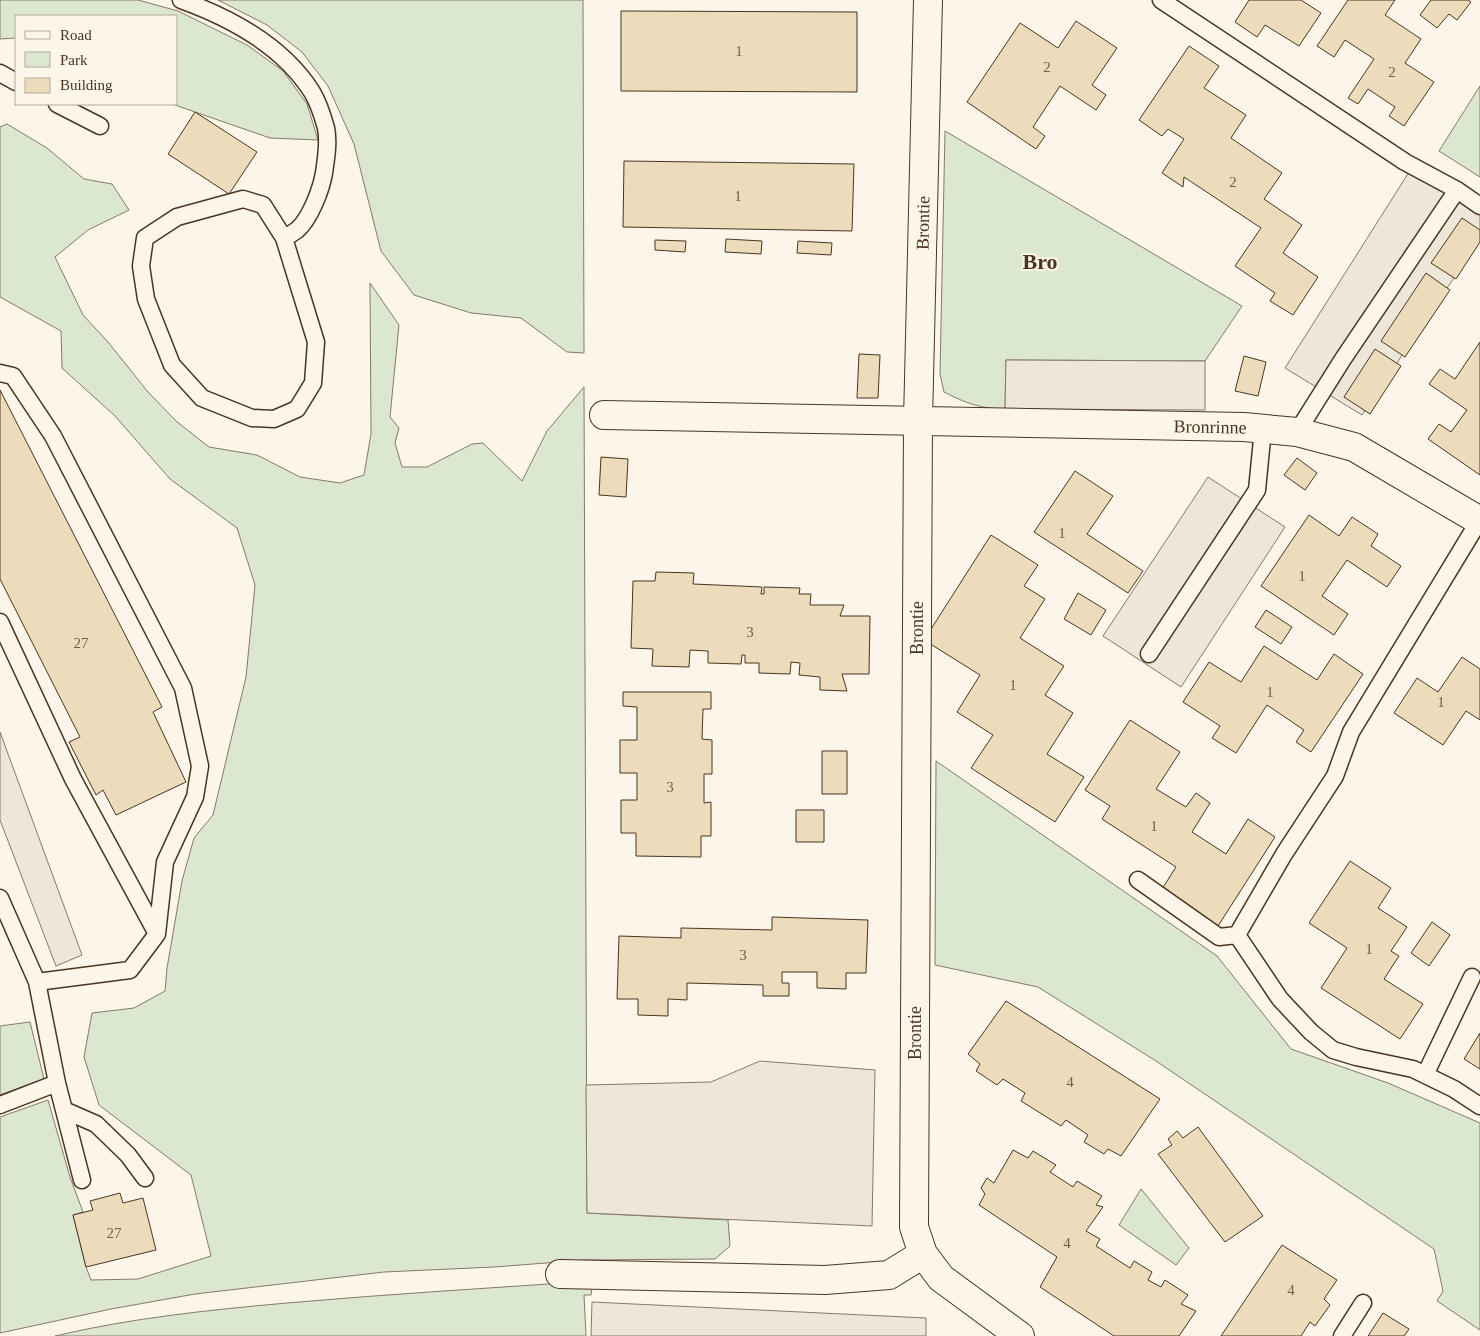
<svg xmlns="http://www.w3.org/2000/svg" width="1480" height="1336" viewBox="0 0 1480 1336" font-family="Georgia,serif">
<rect width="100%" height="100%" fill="#fbf6e9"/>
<path fill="#dce7d0" stroke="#887966" d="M 0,0 L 138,0 L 178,11 L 247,45 L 283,71 L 307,104 L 318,140 L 270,138 L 172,104 L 176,104 L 176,16 L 16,16 L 16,38 L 0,39 Z
M 218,0 L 583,0 L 584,353 L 567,352 L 521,318 L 471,313 L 414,295 L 381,251 L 354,144 L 328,86 L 302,52 L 267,25 Z
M 1480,86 L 1480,177 L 1439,151 Z
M 7,124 L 47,148 L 84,179 L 112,184 L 129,210 L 88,230 L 55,257 L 83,315 L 108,342 L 148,392 L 176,421 L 209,447 L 257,455 L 300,477 L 340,483 L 364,475 L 371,434 L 370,283 L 399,325 L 390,417 L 399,428 L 395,443 L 402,467 L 427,467 L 472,444 L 483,443 L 522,481 L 547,431 L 584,387 L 587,1213 L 728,1220 L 730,1246 L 715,1259 L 585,1260 L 494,1267 L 384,1272 L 195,1294 L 111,1309 L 0,1333 L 0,1117 L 48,1100 L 70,1177 L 83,1212 L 73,1215 L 86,1267 L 91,1280 L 138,1279 L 211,1256 L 191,1175 L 99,1105 L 84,1057 L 92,1013 L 134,1008 L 165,991 L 167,968 L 182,881 L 194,838 L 213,815 L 246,677 L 255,585 L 237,528 L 170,479 L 115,416 L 62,368 L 61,331 L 0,297 L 0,127 Z
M 945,131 L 1242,306 L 1205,361 L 1006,360 L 1005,409 C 982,409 965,403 944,392 L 940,374 Z
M 936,761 L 1217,956 L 1291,1049 L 1388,1083 L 1480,1123 L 1480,1330 L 1437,1301 L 1443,1291 L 1434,1249 L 1156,1061 L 1038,987 L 935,965 Z
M 30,1022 L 44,1079 L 0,1095 L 0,1026 Z
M 1141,1189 L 1189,1248 L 1176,1265 L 1119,1225 Z
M 593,1281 L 591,1295 L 584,1295 L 586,1336 L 55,1336 C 131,1318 209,1310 287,1303 C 389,1294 491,1288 593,1281 Z"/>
<path fill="#ede7d9" stroke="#887966" d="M 1411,169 L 1480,214 L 1480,239 L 1362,415 L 1285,368 Z
M 1006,360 L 1205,361 L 1205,410 L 1005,409 Z
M 1208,477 L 1285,527 L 1181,687 L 1103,636 Z
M 0,732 L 82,955 L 56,966 L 0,820 Z
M 760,1061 L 875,1070 L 872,1226 L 587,1213 L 586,1085 L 711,1082 Z
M 592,1302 L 926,1318 L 926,1336 L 591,1336 Z"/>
<path fill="#ecdcbc" stroke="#4a3520" d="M 1249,0 L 1301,0 L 1321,13 L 1299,46 L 1265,25 L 1257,37 L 1235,22 Z
M 1348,0 L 1395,0 L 1385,15 L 1421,39 L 1405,63 L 1434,82 L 1404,126 L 1389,116 L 1395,107 L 1368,89 L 1358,104 L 1348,98 L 1374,59 L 1345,40 L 1334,57 L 1317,46 Z
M 1431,0 L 1468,0 L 1471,2 L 1457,20 L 1449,14 L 1437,28 L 1420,15 Z
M 621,11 L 857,12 L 857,92 L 621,91 Z
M 1076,21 L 1117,48 L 1092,85 L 1106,95 L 1096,110 L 1060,86 L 1033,127 L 1045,136 L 1036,149 L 967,102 L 1020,23 L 1058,48 Z
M 1189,46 L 1219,66 L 1204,88 L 1246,115 L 1231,138 L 1282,173 L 1264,199 L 1302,225 L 1283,253 L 1318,277 L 1293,315 L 1270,301 L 1275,293 L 1235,266 L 1261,228 L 1184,177 L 1183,187 L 1162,173 L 1184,139 L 1168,129 L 1162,136 L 1139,120 Z
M 195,112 L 257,152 L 229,194 L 168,154 Z
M 624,161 L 854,164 L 852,231 L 623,227 Z
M 1462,218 L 1480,230 L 1480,242 L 1456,279 L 1431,263 Z
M 726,239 L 762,241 L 761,254 L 725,252 Z
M 655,240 L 686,241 L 685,252 L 655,250 Z
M 798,241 L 832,243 L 831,255 L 797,253 Z
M 1426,273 L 1450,290 L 1405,357 L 1381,341 Z
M 1480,342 L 1480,475 L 1428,439 L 1439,424 L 1451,432 L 1467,410 L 1429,384 L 1440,369 L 1455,379 Z
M 1375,349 L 1401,366 L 1370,414 L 1344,397 Z
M 859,354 L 880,355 L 878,398 L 857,398 Z
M 1244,356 L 1266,362 L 1258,396 L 1235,391 Z
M 0,390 L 162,707 L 153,712 L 186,782 L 116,815 L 103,790 L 96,795 L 69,742 L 80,737 L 0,579 Z
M 601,457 L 628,459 L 626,497 L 599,495 Z
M 1297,458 L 1317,473 L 1305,490 L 1284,475 Z
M 1075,471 L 1113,496 L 1087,534 L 1143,571 L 1128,593 L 1034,532 Z
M 1309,515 L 1339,536 L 1352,517 L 1378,534 L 1371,546 L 1401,566 L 1387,587 L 1347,560 L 1322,596 L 1348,614 L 1334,635 L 1261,586 Z
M 991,535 L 1038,565 L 1024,586 L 1045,599 L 1020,638 L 1064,666 L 1045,695 L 1073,713 L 1047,754 L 1084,777 L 1055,822 L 971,768 L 993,735 L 957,712 L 980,675 L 924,640 Z
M 656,572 L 694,573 L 693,584 L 762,587 L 761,594 L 764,594 L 764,587 L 800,588 L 799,594 L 811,594 L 810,605 L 844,605 L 840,616 L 870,616 L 869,674 L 842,674 L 847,691 L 820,690 L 820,677 L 799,675 L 800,663 L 791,662 L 790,674 L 759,673 L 759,663 L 745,663 L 745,655 L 742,655 L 741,664 L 708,663 L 708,651 L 690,650 L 689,667 L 652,666 L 653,649 L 631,648 L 633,581 L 655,581 Z
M 1078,593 L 1106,610 L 1091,635 L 1064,619 Z
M 1266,610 L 1292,627 L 1281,644 L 1255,627 Z
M 1264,646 L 1317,680 L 1334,654 L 1363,674 L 1311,752 L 1296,742 L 1304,730 L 1267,705 L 1236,753 L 1212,738 L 1220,726 L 1183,702 L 1209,662 L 1241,682 Z
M 1462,657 L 1480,669 L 1480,720 L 1466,711 L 1443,745 L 1394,713 L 1417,678 L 1438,692 Z
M 623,692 L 711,692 L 711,709 L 703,709 L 702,739 L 712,740 L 712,774 L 704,774 L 704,803 L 711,802 L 711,836 L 701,836 L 701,857 L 636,856 L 636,833 L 621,833 L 621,800 L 637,800 L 637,773 L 620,773 L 620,740 L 637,740 L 637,707 L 623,706 Z
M 1130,720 L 1180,752 L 1156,789 L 1186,807 L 1196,793 L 1210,803 L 1192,832 L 1226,854 L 1248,819 L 1275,837 L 1218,926 L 1162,889 L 1176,867 L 1102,819 L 1110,806 L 1085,790 Z
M 822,751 L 847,751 L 847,794 L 822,794 Z
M 796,810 L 824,810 L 824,842 L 796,842 Z
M 1350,861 L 1391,888 L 1378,908 L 1407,927 L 1391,951 L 1399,956 L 1384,979 L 1423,1004 L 1400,1039 L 1321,988 L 1347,948 L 1309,923 Z
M 772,917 L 868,920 L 866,973 L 846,973 L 846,989 L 817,988 L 817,972 L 782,972 L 782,983 L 789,983 L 789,996 L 763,996 L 763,985 L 687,983 L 687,1000 L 668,999 L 668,1016 L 638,1015 L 638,999 L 617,999 L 619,936 L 681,938 L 681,928 L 772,930 Z
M 1432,922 L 1450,935 L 1429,966 L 1411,953 Z
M 1006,1001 L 1160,1099 L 1121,1156 L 1108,1149 L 1104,1154 L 1084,1142 L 1088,1135 L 1066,1120 L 1061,1126 L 1021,1101 L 1025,1093 L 1003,1079 L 997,1085 L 976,1071 L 980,1064 L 968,1054 Z
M 1480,1033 L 1480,1069 L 1464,1059 Z
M 1198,1127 L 1263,1216 L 1225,1242 L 1158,1154 L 1172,1145 L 1168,1139 L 1177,1131 L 1183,1138 Z
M 1013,1150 L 1028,1158 L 1033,1151 L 1056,1165 L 1050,1172 L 1073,1187 L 1077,1181 L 1102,1196 L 1096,1205 L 1103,1207 L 1086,1231 L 1100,1239 L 1096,1246 L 1130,1268 L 1134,1261 L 1152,1272 L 1148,1280 L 1161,1287 L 1165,1280 L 1188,1295 L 1181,1304 L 1196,1311 L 1179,1336 L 1114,1336 L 1040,1287 L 1057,1257 L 979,1205 L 985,1194 L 981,1188 L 987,1178 L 994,1183 Z
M 120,1193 L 123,1203 L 143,1198 L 156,1250 L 86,1267 L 73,1215 L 93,1210 L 90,1201 Z
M 1282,1245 L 1337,1280 L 1324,1299 L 1330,1305 L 1315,1326 L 1310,1322 L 1301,1336 L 1221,1336 Z
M 1383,1313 L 1409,1329 L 1404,1336 L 1368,1336 Z"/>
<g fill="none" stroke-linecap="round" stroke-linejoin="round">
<defs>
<path id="service" d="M 181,0 C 231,18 283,46 312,92 C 318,102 323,117 326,128 C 329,142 326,159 324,173 C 321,190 310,219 297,230 C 293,233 288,236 284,238
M 1161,0 L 1405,162 L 1457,190 L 1480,206
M 0,73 L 16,82
M 57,104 L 100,126
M 243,199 L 263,205 L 284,238 L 316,342 L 313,383 L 297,409 L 274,419 L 252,418 L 202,398 L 172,365 L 146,299 L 141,266 L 145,238 L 177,217 Z
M 0,373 L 13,376 L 53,436 L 183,688 L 200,766 L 195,797 L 165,862 L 157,934 L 130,970 L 37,982 L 0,898
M 1297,432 L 1343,359 L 1457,190
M 1479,521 L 1351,732 L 1335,776 L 1284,854 L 1237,935 L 1280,999 L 1311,1032 L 1333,1050 L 1356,1057 L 1413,1069 L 1454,1089 L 1480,1106
M 0,622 L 73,779 L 157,934
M 1149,654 L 1257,490 L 1263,429
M 1138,880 L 1219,937 L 1237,935
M 37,982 L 57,1083 L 82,1180
M 1425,1075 L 1472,977
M 0,1105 L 57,1083
M 64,1110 L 96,1124 L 128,1155 L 145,1178
M 1342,1336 L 1363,1303"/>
<path id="minor" d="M 928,0 L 918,421 L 914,1227 L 923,1254 L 941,1278 L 1020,1336
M 604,415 L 1244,427 L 1297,432 L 1354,447 L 1480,521
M 560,1274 L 825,1280 L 889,1275 L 923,1254"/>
</defs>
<use href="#service" stroke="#4a3520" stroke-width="19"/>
<use href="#minor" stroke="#4a3520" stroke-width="30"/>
<use href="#service" stroke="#fbf6e9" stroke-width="16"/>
<use href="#minor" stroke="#fbf6e9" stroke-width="28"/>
</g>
<g text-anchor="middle" stroke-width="4" stroke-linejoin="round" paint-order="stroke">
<g font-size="15" fill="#725f47">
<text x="739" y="56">1</text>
<text x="1047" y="72">2</text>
<text x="1392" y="77">2</text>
<text x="1233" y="187">2</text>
<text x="738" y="201">1</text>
<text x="1062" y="538">1</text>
<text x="1302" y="581">1</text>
<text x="750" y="637">3</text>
<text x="81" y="648">27</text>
<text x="1013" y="690">1</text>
<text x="1270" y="697">1</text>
<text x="1441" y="707">1</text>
<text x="670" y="792">3</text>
<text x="1154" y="831">1</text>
<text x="1369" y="954">1</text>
<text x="743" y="960">3</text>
<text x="1070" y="1087">4</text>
<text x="114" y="1238">27</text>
<text x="1067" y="1248">4</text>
<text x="1291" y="1295">4</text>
</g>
<g font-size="18" fill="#4a3520" stroke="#fbf6e9">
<text transform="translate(923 223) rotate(-89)" y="6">Brontie</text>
<text transform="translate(1210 427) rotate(1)" y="6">Bronrinne</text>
<text transform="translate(917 628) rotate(-90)" y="6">Brontie</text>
<text transform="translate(915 1033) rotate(-90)" y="6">Brontie</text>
</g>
<g font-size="22" font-weight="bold" fill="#4a3520" stroke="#fbf6e9">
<text x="1040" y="269">Bro</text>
</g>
</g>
<rect x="15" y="15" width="162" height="90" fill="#fbf6e9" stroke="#b4a999"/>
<rect x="25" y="31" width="25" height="8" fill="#fbf6e9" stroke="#b4a999"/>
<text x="60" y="40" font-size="15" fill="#4a3520">Road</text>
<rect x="25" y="52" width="25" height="15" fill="#dce7d0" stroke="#b4a999"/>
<text x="60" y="65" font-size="15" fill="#4a3520">Park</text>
<rect x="25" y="78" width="25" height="15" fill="#ecdcbc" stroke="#b4a999"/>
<text x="60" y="90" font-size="15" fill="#4a3520">Building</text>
</svg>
